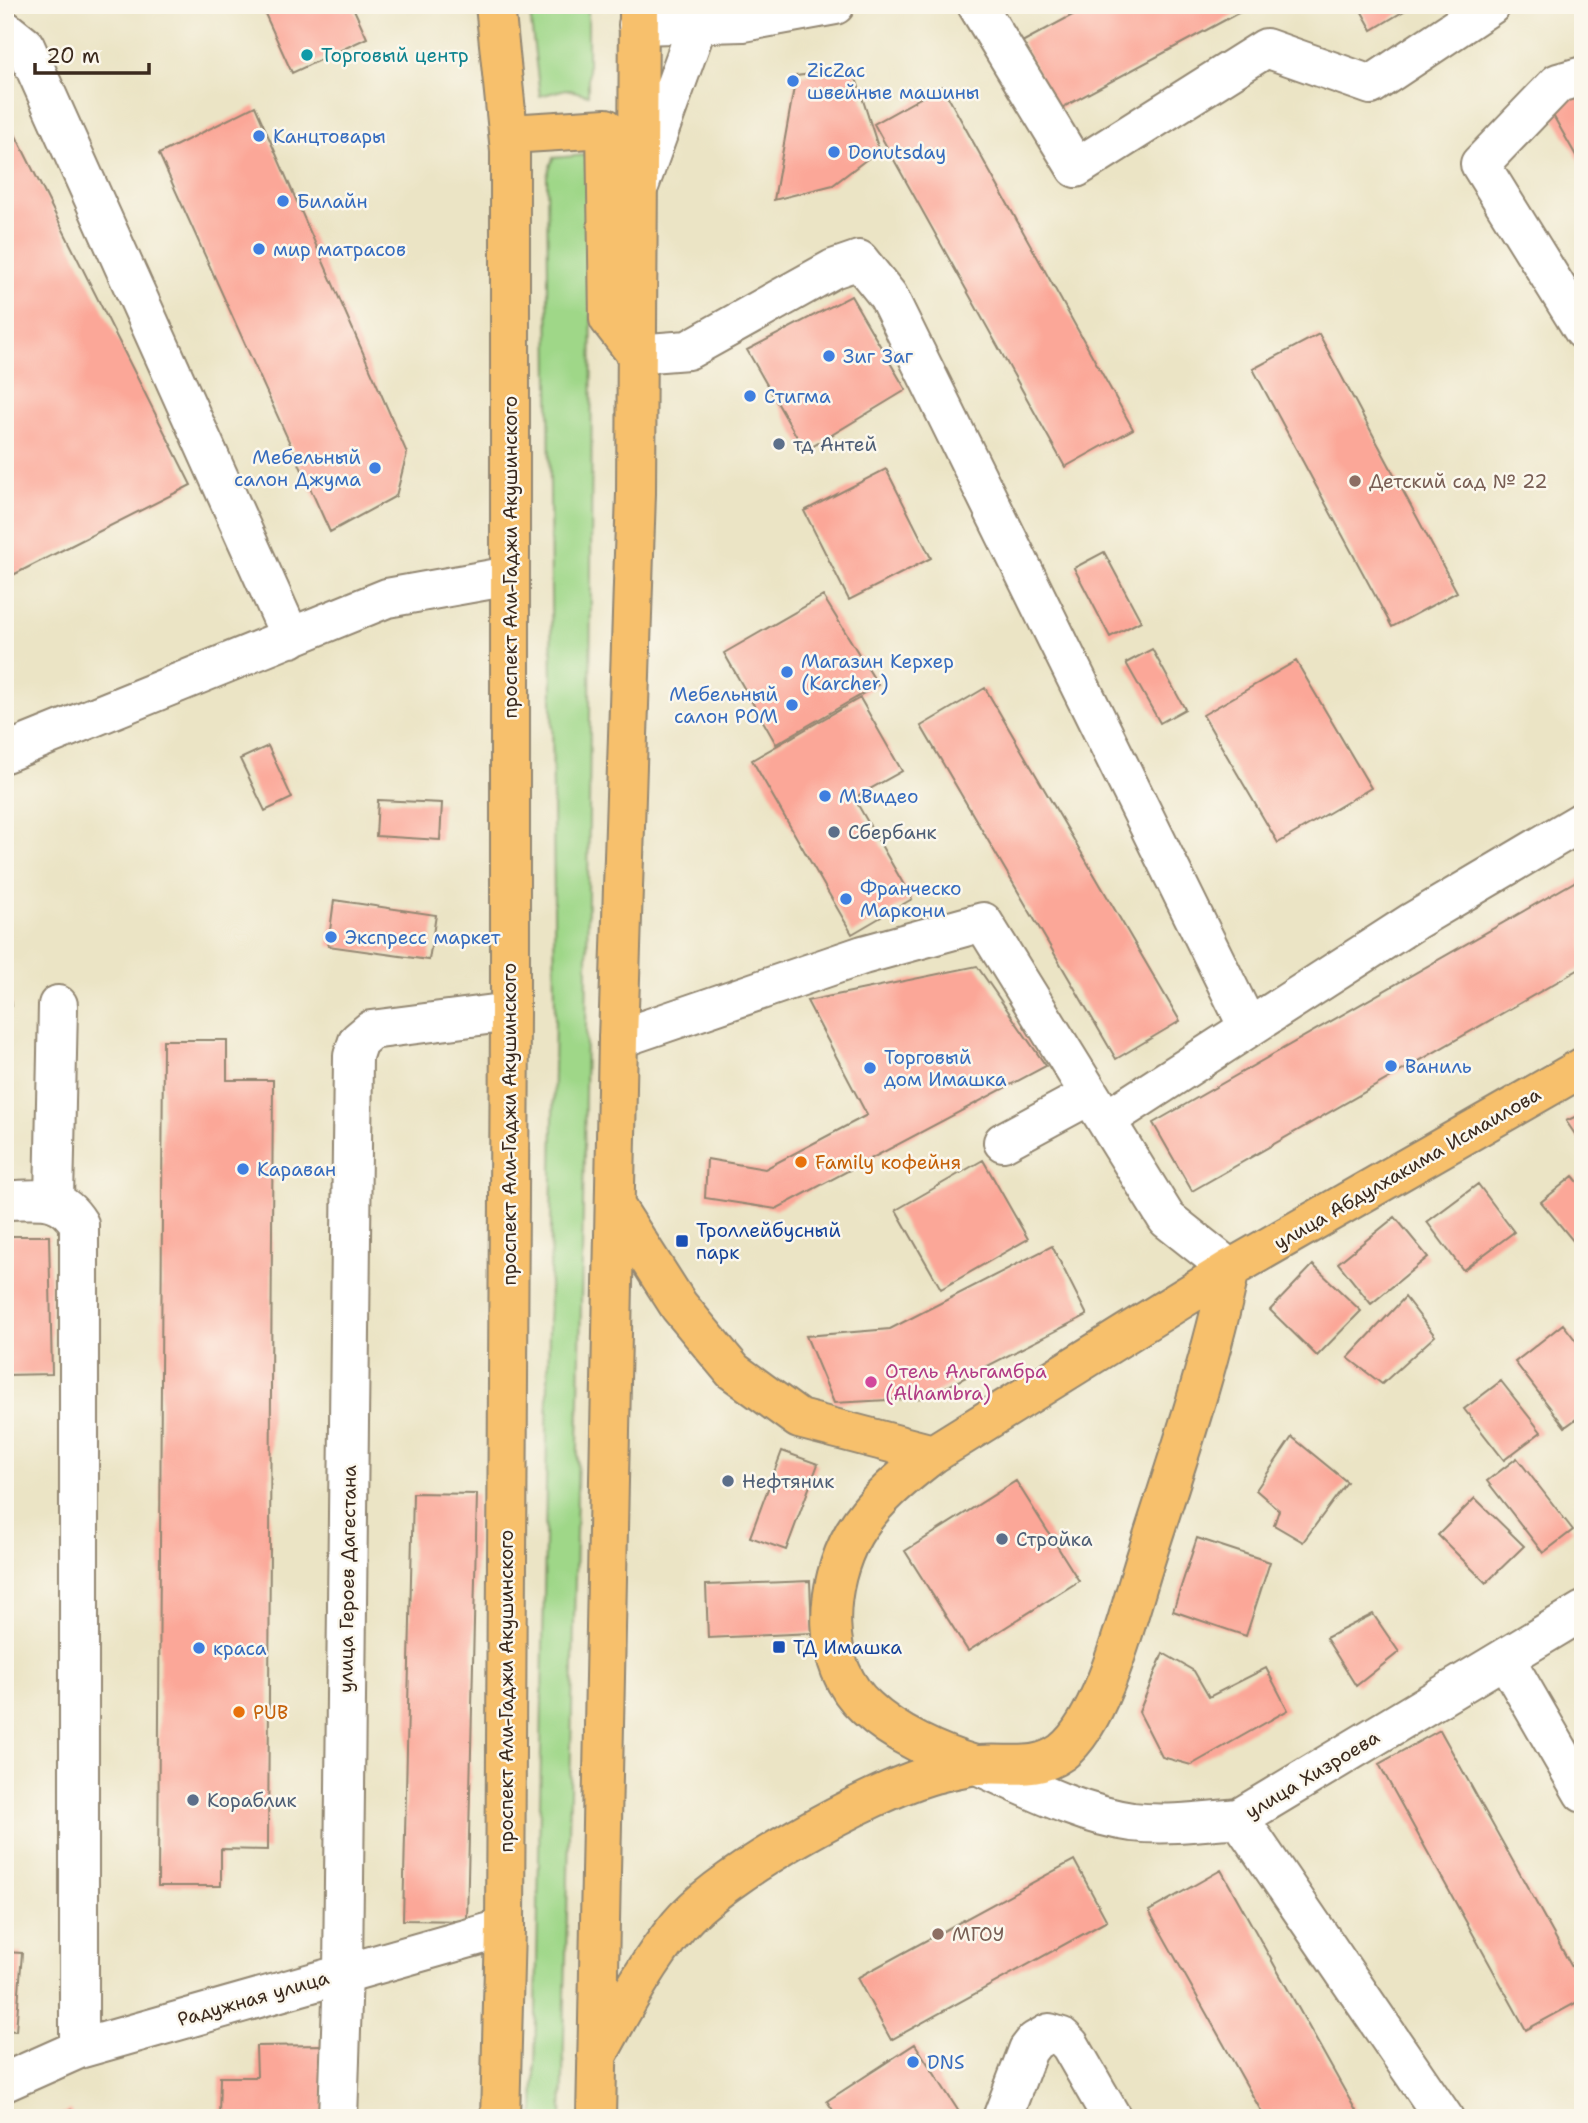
<svg xmlns="http://www.w3.org/2000/svg" width="1588" height="2123" viewBox="0 0 1588 2123" font-family="'Shantell Sans',sans-serif">
<rect width="100%" height="100%" fill="#fbf7ec"/>
<filter id="ink" filterUnits="userSpaceOnUse"><feTurbulence type="fractalNoise" baseFrequency=".0143" numOctaves="2"/><feDisplacementMap in="SourceGraphic" scale="14" xChannelSelector="R" yChannelSelector="G"/><feConvolveMatrix kernelMatrix="1 2 1 2 8 2 1 2 1" color-interpolation-filters="sRGB"/></filter>
<filter id="wash" filterUnits="userSpaceOnUse"><feTurbulence type="fractalNoise" baseFrequency=".00686" numOctaves="4" result="noise"/><feDisplacementMap in="SourceGraphic" scale="28" xChannelSelector="R" yChannelSelector="G"/><feGaussianBlur stdDeviation="1.57" result="paint"/><feColorMatrix in="noise" values="0 0 0 0 0 0 0 0 0 0 0 0 0 0 0 0 0 1.4 0 .05"/><feComposite in="paint" operator="in"/></filter>
<g filter="url(#wash)">
<rect width="100%" height="100%" fill="#ebe4c5"/>
<path fill="#9fd788" stroke="#6d8053" stroke-width="2" d="M 529,5 L 588,5 L 588,95 L 566,89 L 540,96 Z
M 585,155 L 591,184 C 595,828 578,1473 562,2118 L 534,2118 L 555,1015 L 547,176 L 553,158 Z"/>
<g id="blocks">
<path fill="#fba798" d="M 261,5 L 352,5 L 367,38 L 292,73 Z
M 1091,5 L 1253,5 L 1058,110 L 1022,42 Z
M 1358,5 L 1414,5 L 1372,30 Z
M 853,69 L 879,150 L 833,185 L 774,200 L 796,76 Z
M 942,86 L 1133,429 L 1065,467 L 874,124 Z
M 1583,90 L 1583,168 L 1550,110 Z
M 255,106 L 407,453 L 396,496 L 330,532 L 159,154 Z
M 8,120 L 191,485 L 5,579 L 5,122 Z
M 851,296 L 906,390 L 805,451 L 747,350 Z
M 1319,334 L 1457,592 L 1392,627 L 1253,369 Z
M 886,469 L 931,558 L 849,600 L 804,511 Z
M 1104,552 L 1141,621 L 1110,637 L 1074,568 Z
M 823,596 L 878,685 L 776,744 L 724,653 Z
M 1152,649 L 1185,709 L 1160,723 L 1126,663 Z
M 1296,661 L 1371,788 L 1278,843 L 1203,715 Z
M 985,688 L 1180,1021 L 1116,1059 L 921,726 Z
M 860,698 L 902,771 L 854,798 L 912,899 L 852,934 L 752,760 Z
M 268,746 L 292,798 L 265,811 L 240,759 Z
M 378,800 L 442,803 L 440,840 L 376,836 Z
M 1583,877 L 1583,967 L 1192,1191 L 1153,1123 Z
M 334,900 L 436,915 L 429,960 L 328,946 Z
M 5,963 L 12,1006 L 5,1007 Z
M 977,966 L 1046,1066 L 776,1209 L 705,1198 L 707,1159 L 765,1169 L 867,1115 L 807,1001 Z
M 163,1040 L 227,1040 L 227,1080 L 273,1080 L 268,1850 L 221,1849 L 221,1886 L 158,1886 Z
M 1583,1113 L 1583,1146 L 1566,1121 Z
M 983,1160 L 1028,1239 L 941,1289 L 896,1210 Z
M 1573,1176 L 1583,1188 L 1583,1253 L 1541,1202 Z
M 1478,1184 L 1514,1232 L 1463,1270 L 1427,1222 Z
M 1395,1217 L 1428,1257 L 1371,1304 L 1338,1263 Z
M 5,1236 L 49,1236 L 52,1374 L 5,1375 Z
M 1052,1246 L 1087,1315 L 925,1398 L 834,1403 L 806,1336 L 890,1329 Z
M 1313,1265 L 1361,1311 L 1317,1356 L 1270,1310 Z
M 1405,1297 L 1435,1336 L 1382,1384 L 1348,1358 Z
M 1563,1324 L 1583,1350 L 1583,1414 L 1565,1427 L 1515,1362 Z
M 1501,1381 L 1541,1432 L 1504,1460 L 1464,1409 Z
M 1292,1437 L 1347,1482 L 1303,1542 L 1274,1525 L 1279,1510 L 1256,1490 Z
M 782,1451 L 818,1464 L 786,1550 L 750,1537 Z
M 1517,1458 L 1573,1530 L 1543,1553 L 1487,1481 Z
M 1016,1481 L 1079,1581 L 968,1651 L 905,1551 Z
M 413,1493 L 477,1494 L 467,1921 L 403,1920 Z
M 1475,1498 L 1524,1546 L 1486,1583 L 1438,1535 Z
M 1197,1538 L 1270,1562 L 1246,1636 L 1173,1611 Z
M 810,1581 L 812,1633 L 708,1638 L 706,1585 Z
M 1373,1614 L 1399,1652 L 1356,1686 L 1326,1638 Z
M 1163,1653 L 1194,1671 L 1209,1697 L 1266,1668 L 1288,1710 L 1191,1765 L 1162,1757 L 1139,1712 Z
M 1440,1730 L 1583,1987 L 1583,1999 L 1526,2030 L 1379,1764 Z
M 1074,1860 L 1107,1921 L 891,2040 L 857,1978 Z
M 1221,1870 L 1360,2118 L 1265,2118 L 1149,1911 Z
M 5,1952 L 22,1953 L 16,2031 L 5,2030 Z
M 915,2044 L 963,2118 L 838,2118 L 827,2101 Z
M 323,2045 L 324,2118 L 219,2118 L 220,2077 L 257,2077 L 256,2046 Z
M 71,2110 L 74,2118 L 52,2118 Z"/>
</g>
</g>
<g filter="url(#ink)">
<use href="#blocks" fill-opacity="0" stroke="#938772" stroke-width="2"/>
<g fill="none" stroke-linecap="round" stroke-linejoin="round">
<defs>
<path id="minor" d="M 977,5 L 1076,168 L 1266,48 L 1371,85 L 1491,5
M 638,25 L 743,22 L 835,5
M 5,30 L 25,46 L 291,638
M 1583,76 L 1558,83 L 1480,164 L 1583,330
M 640,184 L 698,23 L 699,5
M 636,354 L 688,350 L 833,269 L 859,260 L 888,296 L 1248,1027
M 5,753 L 387,598 L 510,576
M 618,1039 L 863,955 L 983,922 L 1167,1219 L 1230,1269
M 1106,1120 L 1414,921 L 1583,821
M 1003,1142 L 1090,1095
M 5,1200 C 38,1200 60,1193 79,1224 L 79,2049
M 54,1200 L 58,1005
M 1506,1660 L 1583,1793
M 977,1765 C 1027,1787 1077,1814 1132,1822 C 1168,1826 1204,1821 1239,1818 L 1583,1611
M 1239,1818 L 1444,2118
M 5,2082 L 79,2049 L 505,1928
M 338,2118 L 343,1972 L 353,1056 L 358,1041 L 371,1030 L 510,1012
M 1002,2118 L 1028,2050 L 1035,2041 L 1049,2033 L 1062,2037 L 1070,2045 L 1112,2118"/>
<path id="major" d="M 495,5 L 510,151 L 510,1012 L 505,1928 L 500,2118
M 509,134 L 606,128 L 609,319 L 636,354
M 615,1206 L 679,1306 L 733,1371 L 799,1419 L 933,1454 L 1230,1269 L 1583,1067
M 933,1454 C 903,1477 874,1500 854,1533 C 824,1585 819,1665 867,1708 C 894,1734 940,1755 975,1765
M 597,2056 C 622,2011 646,1964 679,1925 C 721,1874 870,1792 934,1774 C 948,1771 964,1766 978,1765 C 1010,1762 1034,1772 1062,1752 C 1103,1721 1129,1611 1145,1561 C 1176,1464 1209,1369 1230,1269
M 596,2118 L 618,1039 L 636,493 L 639,5"/>
</defs>
<use href="#minor" stroke="#938772" stroke-width="42"/>
<use href="#major" stroke="#938772" stroke-width="42"/>
<use href="#minor" stroke="#fff" stroke-width="38"/>
<use href="#major" stroke="#f7c06c" stroke-width="38"/>
</g>
</g>
<circle fill="#0f9aa8" stroke="#fbf7ec" stroke-width="2.5" cx="307" cy="55" r="7"/>
<g fill="#3f7fe0" stroke="#fbf7ec" stroke-width="2.5">
<circle cx="793" cy="81" r="7"/>
<circle cx="259" cy="136" r="7"/>
<circle cx="834" cy="152" r="7"/>
<circle cx="283" cy="201" r="7"/>
<circle cx="259" cy="249" r="7"/>
<circle cx="829" cy="356" r="7"/>
<circle cx="750" cy="396" r="7"/>
<circle cx="375" cy="468" r="7"/>
<circle cx="787" cy="672" r="7"/>
<circle cx="792" cy="705" r="7"/>
<circle cx="825" cy="796" r="7"/>
<circle cx="846" cy="899" r="7"/>
<circle cx="331" cy="937" r="7"/>
<circle cx="1391" cy="1066" r="7"/>
<circle cx="870" cy="1068" r="7"/>
<circle cx="243" cy="1169" r="7"/>
<circle cx="199" cy="1648" r="7"/>
<circle cx="913" cy="2062" r="7"/>
</g>
<g fill="#5c6f8a" stroke="#fbf7ec" stroke-width="2.5">
<circle cx="779" cy="444" r="7"/>
<circle cx="834" cy="832" r="7"/>
<circle cx="728" cy="1481" r="7"/>
<circle cx="1002" cy="1539" r="7"/>
<circle cx="193" cy="1800" r="7"/>
</g>
<g fill="#8d6e63" stroke="#fbf7ec" stroke-width="2.5">
<circle cx="1355" cy="481" r="7"/>
<circle cx="938" cy="1934" r="7"/>
</g>
<g fill="#e8710a" stroke="#fbf7ec" stroke-width="2.5">
<circle cx="801" cy="1162" r="7"/>
<circle cx="239" cy="1712" r="7"/>
</g>
<g fill="#1a4fb4" stroke="#fbf7ec" stroke-width="2.5">
<rect x="675" y="1234" width="14" height="14" rx="3.5"/>
<rect x="772" y="1640" width="14" height="14" rx="3.5"/>
</g>
<circle fill="#d1479c" stroke="#fbf7ec" stroke-width="2.5" cx="871" cy="1382" r="7"/>
<g text-anchor="middle" stroke-width="5" stroke-linejoin="round" paint-order="stroke">
<g font-size="19" fill="#0d838f" stroke="#fbf7ec" text-anchor="start">
<text x="321" y="62">Торговый центр</text>
</g>
<g font-size="19" fill="#366cbe" stroke="#fbf7ec" text-anchor="start">
<text x="807" y="77">ZicZac<tspan x="807" dy="22">швейные машины</tspan></text>
<text x="273" y="143">Канцтовары</text>
<text x="848" y="159">Donutsday</text>
<text x="297" y="208">Билайн</text>
<text x="273" y="256">мир матрасов</text>
<text x="843" y="363">Зиг Заг</text>
<text x="764" y="403">Стигма</text>
<text x="361" y="464" text-anchor="end">Мебельный<tspan x="361" dy="22">салон Джума</tspan></text>
<text x="801" y="668">Магазин Керхер<tspan x="801" dy="22">(Karcher)</tspan></text>
<text x="778" y="701" text-anchor="end">Мебельный<tspan x="778" dy="22">салон РОМ</tspan></text>
<text x="839" y="803">М.Видео</text>
<text x="860" y="895">Франческо<tspan x="860" dy="22">Маркони</tspan></text>
<text x="345" y="944">Экспресс маркет</text>
<text x="884" y="1064">Торговый<tspan x="884" dy="22">дом Имашка</tspan></text>
<text x="1405" y="1073">Ваниль</text>
<text x="257" y="1176">Караван</text>
<text x="213" y="1655">краса</text>
<text x="927" y="2069">DNS</text>
</g>
<g font-size="19" fill="#4e5e75" stroke="#fbf7ec" text-anchor="start">
<text x="793" y="451">тд Антей</text>
<text x="848" y="839">Сбербанк</text>
<text x="742" y="1488">Нефтяник</text>
<text x="1016" y="1546">Стройка</text>
<text x="207" y="1807">Кораблик</text>
</g>
<g font-size="19" fill="#785e54" stroke="#fbf7ec" text-anchor="start">
<text x="1369" y="488">Детский сад № 22</text>
<text x="952" y="1941">МГОУ</text>
</g>
<g font-size="19" fill="#3b2a1e" stroke="#fbf7ec">
<text transform="translate(510 557) rotate(-90)" y="7">проспект Али-Гаджи Акушинского</text>
<text transform="translate(509 1124) rotate(-90)" y="7">проспект Али-Гаджи Акушинского</text>
<text transform="translate(1407 1168) rotate(-30)" y="7">улица Абдулхакима Исмаилова</text>
<text transform="translate(347 1579) rotate(-89)" y="7">улица Героев Дагестана</text>
<text transform="translate(506 1691) rotate(-90)" y="7">проспект Али-Гаджи Акушинского</text>
<text transform="translate(1312 1774) rotate(-31)" y="7">улица Хизроева</text>
<text transform="translate(253 1998) rotate(-16)" y="7">Радужная улица</text>
</g>
<g font-size="19" fill="#c56008" stroke="#fbf7ec" text-anchor="start">
<text x="815" y="1169">Family кофейня</text>
<text x="253" y="1719">PUB</text>
</g>
<g font-size="19" fill="#164399" stroke="#fbf7ec" text-anchor="start">
<text x="696" y="1237">Троллейбусный<tspan x="696" dy="22">парк</tspan></text>
<text x="793" y="1654">ТД Имашка</text>
</g>
<g font-size="19" fill="#b23c85" stroke="#fbf7ec" text-anchor="start">
<text x="885" y="1378">Отель Альгамбра<tspan x="885" dy="22">(Alhambra)</tspan></text>
</g>
</g>
<rect width="1588" height="2123" fill="none" stroke="#fbf7ec" stroke-width="28"/>
<path d="M35 63v10h114v-10" fill="none" stroke="#3b2a1e" stroke-width="3.5"/>
<text x="46" y="63" font-size="21" fill="#3b2a1e" stroke="#fbf7ec" stroke-width="5" paint-order="stroke">20 m</text>
</svg>
